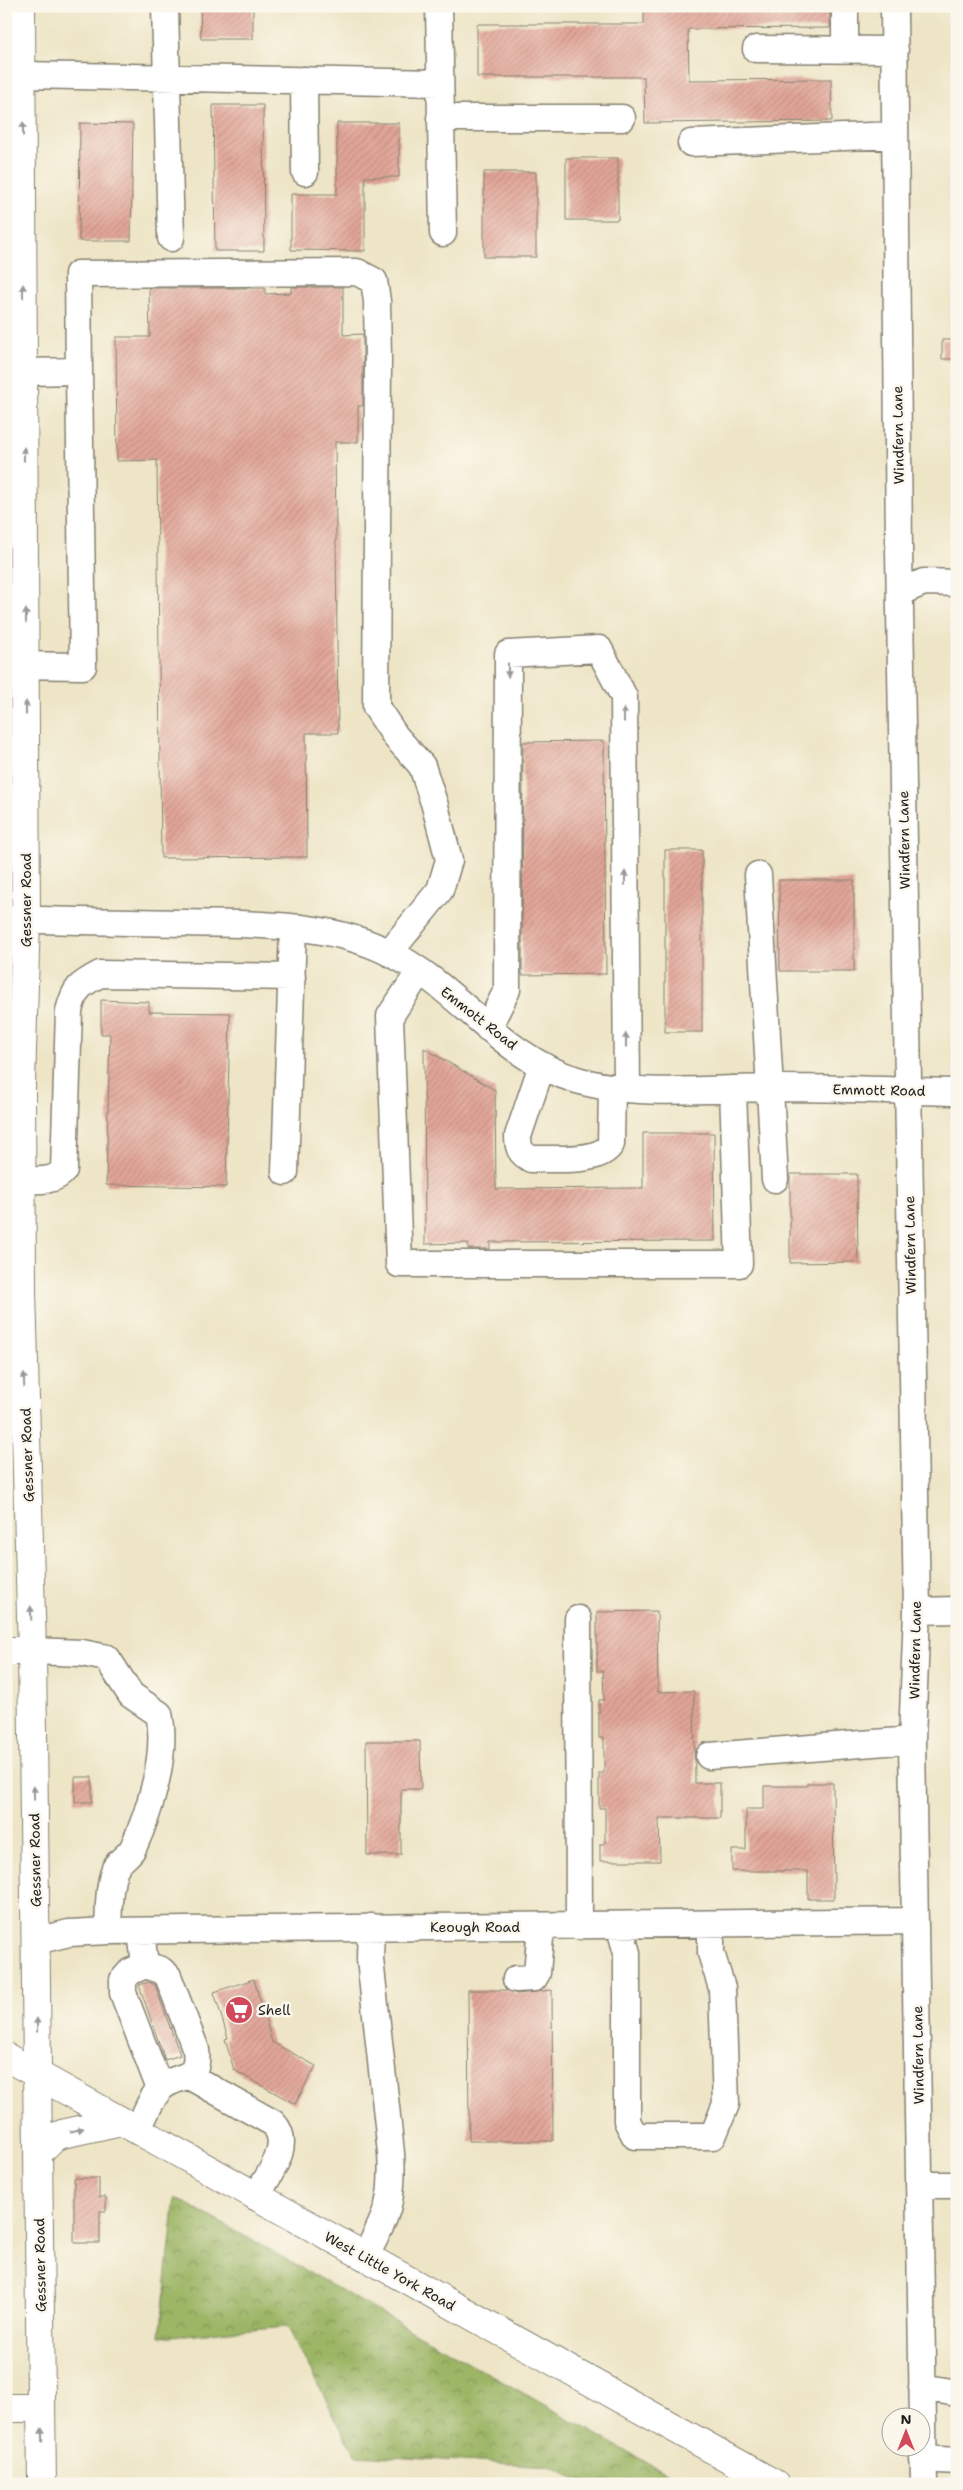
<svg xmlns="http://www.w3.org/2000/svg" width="963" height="2490" viewBox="0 0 963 2490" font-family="'Shantell Sans',sans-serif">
<defs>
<pattern id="forest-crowns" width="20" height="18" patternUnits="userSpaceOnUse" patternTransform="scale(1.25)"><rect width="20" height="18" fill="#9db666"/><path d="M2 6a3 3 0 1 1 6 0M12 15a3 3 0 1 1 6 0" fill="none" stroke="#7f9353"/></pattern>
<pattern id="building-hatch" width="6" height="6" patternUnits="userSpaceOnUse" patternTransform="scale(1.25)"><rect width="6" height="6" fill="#e1a597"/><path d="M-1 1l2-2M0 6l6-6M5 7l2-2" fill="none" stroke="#c08d82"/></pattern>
</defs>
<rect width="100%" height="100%" fill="#fbf7ec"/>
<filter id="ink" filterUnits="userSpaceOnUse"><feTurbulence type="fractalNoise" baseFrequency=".02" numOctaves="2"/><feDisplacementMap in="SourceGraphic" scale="10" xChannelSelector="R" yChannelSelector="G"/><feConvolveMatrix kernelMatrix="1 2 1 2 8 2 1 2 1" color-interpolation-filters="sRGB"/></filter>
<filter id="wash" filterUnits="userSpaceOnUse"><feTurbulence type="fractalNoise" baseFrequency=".0096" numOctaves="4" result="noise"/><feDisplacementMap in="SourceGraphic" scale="20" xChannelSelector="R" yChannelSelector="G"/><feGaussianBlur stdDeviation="1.12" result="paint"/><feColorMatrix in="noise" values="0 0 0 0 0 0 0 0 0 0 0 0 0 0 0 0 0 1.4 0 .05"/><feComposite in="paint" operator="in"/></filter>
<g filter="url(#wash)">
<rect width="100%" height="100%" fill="#eee5c6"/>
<path fill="url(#forest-crowns)" stroke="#5c6941" d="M 175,2197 L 685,2484 L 588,2484 L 550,2466 L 355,2455 L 287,2326 L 160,2337 Z"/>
<g id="blocks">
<path fill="url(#building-hatch)" d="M 200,6 L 253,6 L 253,39 L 201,39 Z
M 644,6 L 830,6 L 830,28 L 688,29 L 689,80 L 831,79 L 832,121 L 645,123 L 644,77 L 477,77 L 477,24 L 644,24 Z
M 213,105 L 263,105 L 264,251 L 215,251 Z
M 80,123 L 133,124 L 131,241 L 79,241 Z
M 337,123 L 399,123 L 399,177 L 365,177 L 365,251 L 291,250 L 291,194 L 337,194 Z
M 566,158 L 618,158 L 618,220 L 566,220 Z
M 484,172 L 536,172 L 536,257 L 484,257 Z
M 291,287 L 343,287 L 343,335 L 363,334 L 363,406 L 358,406 L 358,442 L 335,442 L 338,733 L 306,733 L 307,857 L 161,858 L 157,460 L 117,461 L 116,337 L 150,337 L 149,288 L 265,288 L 265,294 L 291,293 Z
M 942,340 L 957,340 L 957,359 L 942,359 Z
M 604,741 L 606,974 L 522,975 L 523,742 Z
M 665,850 L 702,850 L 702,1032 L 665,1032 Z
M 779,880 L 854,880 L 854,971 L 780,971 Z
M 101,1000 L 149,1002 L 149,1012 L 230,1013 L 226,1187 L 106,1185 L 110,1034 L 101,1034 Z
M 424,1048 L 495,1090 L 496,1189 L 643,1188 L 643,1133 L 714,1133 L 715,1241 L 490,1242 L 490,1249 L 468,1249 L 468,1243 L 425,1244 Z
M 790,1174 L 857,1174 L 858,1262 L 790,1263 Z
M 657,1611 L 658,1692 L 694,1691 L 695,1783 L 720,1783 L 720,1818 L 659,1818 L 660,1861 L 600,1861 L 600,1844 L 605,1844 L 605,1808 L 599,1808 L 599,1773 L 604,1773 L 604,1738 L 599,1738 L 599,1700 L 604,1700 L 603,1671 L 597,1671 L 597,1612 Z
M 366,1741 L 420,1741 L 421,1789 L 401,1789 L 401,1855 L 367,1855 Z
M 75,1777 L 92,1777 L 92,1802 L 75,1802 Z
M 807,1783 L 833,1783 L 834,1899 L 808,1899 L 808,1871 L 732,1871 L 732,1850 L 746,1850 L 746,1809 L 764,1809 L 764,1786 L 807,1786 Z
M 254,1979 L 272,2042 L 316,2066 L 295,2104 L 234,2070 L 225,2039 L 228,2038 L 214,1992 Z
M 149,1982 L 155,1985 L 180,2055 L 165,2060 L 139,1985 Z
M 468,1990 L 507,1990 L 517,1994 L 552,1990 L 553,2141 L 469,2141 Z
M 74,2178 L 99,2178 L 99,2197 L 106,2197 L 106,2211 L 100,2211 L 100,2243 L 74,2243 Z"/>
</g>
</g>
<g filter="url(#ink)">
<use href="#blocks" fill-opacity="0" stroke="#858071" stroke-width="1"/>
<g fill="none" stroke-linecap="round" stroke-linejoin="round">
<defs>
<path id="minor" d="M 165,6 L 171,238
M 439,6 L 443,233
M 894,6 L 899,550 L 917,1611 L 912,1740 L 924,2484
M 756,49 L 895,50
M 845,49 L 845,6
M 22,75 L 440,83
M 304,80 L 305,172
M 440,118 L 622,118
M 691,143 L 895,135
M 79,371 L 78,274 L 357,272 L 374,281 L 377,301 L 378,359 L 376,707 L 396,737 L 422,766 L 435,806 L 449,860 L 440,890 L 389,953
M 900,592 L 924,582 L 957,583
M 6,665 L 83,666 L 79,371 L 24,372
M 758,875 L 775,1179
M 6,919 C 66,921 126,922 186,923 C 256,925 329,921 392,954 C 459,988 503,1059 577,1080 C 634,1097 708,1089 767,1088 C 830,1087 893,1091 957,1092
M 420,971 L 390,1016 L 399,1264 L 739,1264 L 733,1089
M 488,1028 L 507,990 L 508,654 L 599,649 L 624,697 L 627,1089
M 542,1065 L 518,1136 C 518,1148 520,1153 531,1159 C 553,1158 599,1164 611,1144 L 612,1087
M 285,1172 L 293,928
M 22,1180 C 37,1180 54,1183 64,1170 L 69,1011 C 75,988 79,985 100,974 L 292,977
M 917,1611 L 957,1610
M 578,1619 L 579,1926
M 32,1651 L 82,1653 L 107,1658 L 131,1695 L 159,1714 C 168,1753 150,1811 133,1848 C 129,1856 117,1861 114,1871 C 108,1891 108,1911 109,1931
M 709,1756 L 912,1740
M 619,1925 L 627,1953 L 627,2121 L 635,2136 L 713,2136 L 726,2104 L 722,1988 L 711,1953 L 711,1924
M 36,1941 L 69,1933 L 109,1931 L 915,1921
M 145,1965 L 130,1972 L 123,1980 L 123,1993 L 160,2089
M 516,1979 L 534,1978 L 537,1973 L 541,1926
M 189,2076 L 273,2123 C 294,2145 268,2175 256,2197
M 137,2131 C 144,2118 150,2099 160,2089 C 176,2072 200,2085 196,2050 L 168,1976 L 161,1970 L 145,1965 L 141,1931
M 919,2185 L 957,2185
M 365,2257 C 387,2215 394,2202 391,2153 L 370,1959 L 371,1927
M 922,2387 L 957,2393
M 923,2459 L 957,2461"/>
<path id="major" d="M 21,6 L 26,919 L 21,1083 L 22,1291 L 32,1651 L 42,2484
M 6,1651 L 32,1651
M 6,2057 L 775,2484
M 39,2152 L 54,2137 L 62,2134 L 121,2121
M 6,2408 L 41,2408"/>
</defs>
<use href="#minor" stroke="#858071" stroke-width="29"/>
<use href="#major" stroke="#858071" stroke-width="30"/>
<use href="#minor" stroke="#fff" stroke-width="26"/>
<use href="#major" stroke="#fff" stroke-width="28"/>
</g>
<defs><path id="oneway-solid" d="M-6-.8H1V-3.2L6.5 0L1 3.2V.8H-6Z" transform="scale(1.25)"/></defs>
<g fill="#999">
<use href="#oneway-solid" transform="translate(23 129) rotate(-90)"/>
<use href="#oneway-solid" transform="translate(23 291) rotate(-90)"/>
<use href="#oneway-solid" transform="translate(24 454) rotate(-90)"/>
<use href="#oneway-solid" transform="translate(26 616) rotate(-90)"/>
<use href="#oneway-solid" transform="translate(508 670) rotate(90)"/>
<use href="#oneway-solid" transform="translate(26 708) rotate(-90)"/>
<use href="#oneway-solid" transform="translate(624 715) rotate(-90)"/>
<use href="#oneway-solid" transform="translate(625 878) rotate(-90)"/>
<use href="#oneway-solid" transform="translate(626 1040) rotate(-90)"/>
<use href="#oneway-solid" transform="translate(24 1380) rotate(-92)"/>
<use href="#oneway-solid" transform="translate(31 1613) rotate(-92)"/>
<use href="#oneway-solid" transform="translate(34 1793) rotate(-91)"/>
<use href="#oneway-solid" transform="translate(37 2025) rotate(-91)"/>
<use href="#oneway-solid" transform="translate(77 2130) rotate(-14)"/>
<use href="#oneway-solid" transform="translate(42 2435) rotate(-91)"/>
</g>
</g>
<defs>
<symbol id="supermarket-disc" viewBox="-11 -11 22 22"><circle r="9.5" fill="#d1495b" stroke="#fbf7ec"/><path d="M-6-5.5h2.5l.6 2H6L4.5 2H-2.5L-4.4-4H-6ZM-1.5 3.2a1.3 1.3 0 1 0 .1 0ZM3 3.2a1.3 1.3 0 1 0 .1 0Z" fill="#fff"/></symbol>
</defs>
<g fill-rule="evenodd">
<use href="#supermarket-disc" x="223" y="1994" width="32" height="32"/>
</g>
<g text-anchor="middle" stroke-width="5" stroke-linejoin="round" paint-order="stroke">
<g font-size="14" fill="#1c1c1c" stroke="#fbf7ec">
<text transform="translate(898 435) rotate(-91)" y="5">Windfern Lane</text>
<text transform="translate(904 840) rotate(-91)" y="5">Windfern Lane</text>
<text transform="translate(26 900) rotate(-90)" y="5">Gessner Road</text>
<text transform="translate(479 1018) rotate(38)" y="5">Emmott Road</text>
<text transform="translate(879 1090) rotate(1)" y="5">Emmott Road</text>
<text transform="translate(910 1245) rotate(-91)" y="5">Windfern Lane</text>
<text transform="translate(27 1455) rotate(-92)" y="5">Gessner Road</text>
<text transform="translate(915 1650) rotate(-89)" y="5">Windfern Lane</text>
<text transform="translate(35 1860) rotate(-91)" y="5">Gessner Road</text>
<text x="475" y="1932">Keough Road</text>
<text transform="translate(918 2055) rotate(-91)" y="5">Windfern Lane</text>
<text transform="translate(40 2265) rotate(-91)" y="5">Gessner Road</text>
<text transform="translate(390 2271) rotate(29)" y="5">West Little York Road</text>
</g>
<g font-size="14" fill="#1c1c1c" stroke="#fbf7ec" text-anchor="start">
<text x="258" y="2015">Shell</text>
</g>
</g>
<rect width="963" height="2490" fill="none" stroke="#fbf7ec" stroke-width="25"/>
<g transform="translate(906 2432)"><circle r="24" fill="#fbf7ec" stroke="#a29f99"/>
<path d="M0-4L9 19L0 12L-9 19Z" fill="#d1495b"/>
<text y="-8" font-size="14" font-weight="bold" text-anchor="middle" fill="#1c1c1c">N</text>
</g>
</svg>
